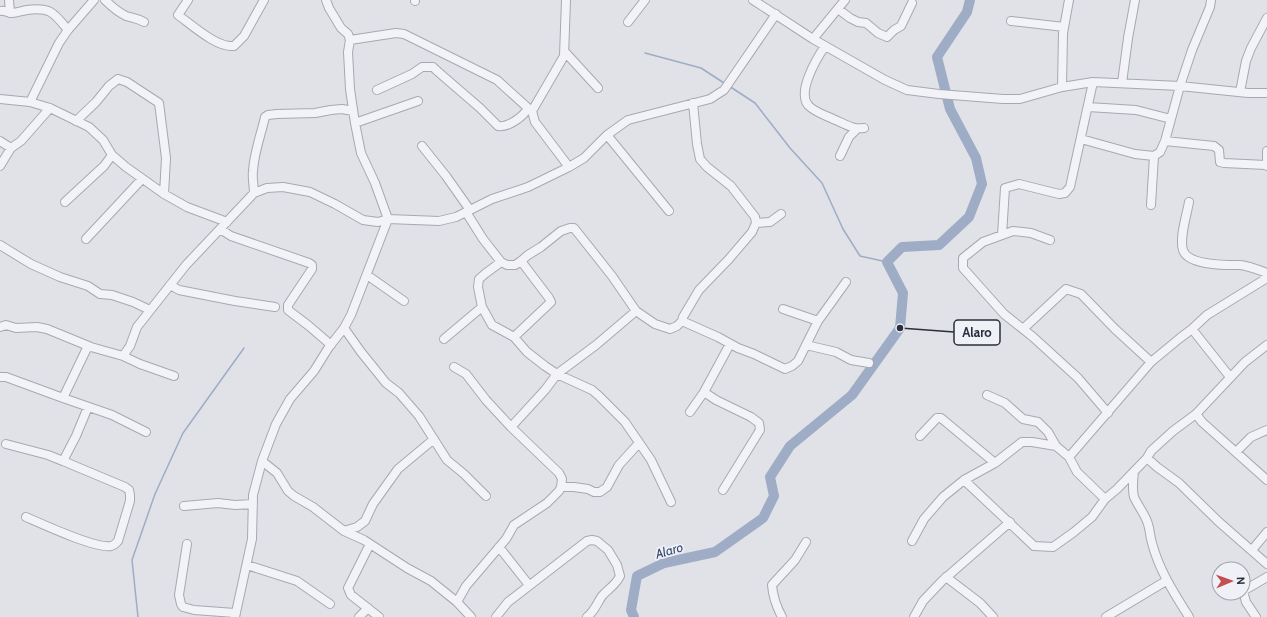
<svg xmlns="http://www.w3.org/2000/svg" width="1267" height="617" viewBox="0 0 1267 617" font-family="Cabin,sans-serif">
<rect width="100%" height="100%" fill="#e0e2e8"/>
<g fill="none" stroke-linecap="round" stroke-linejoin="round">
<path stroke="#9eacc5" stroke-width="1.5" d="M 645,53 L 701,68 L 724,83
M 729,86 L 755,103 L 790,148 L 822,183 L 843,229 L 860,256 L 887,262
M 138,617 L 132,560 L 155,494 L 183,433 L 244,348"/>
<path stroke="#9eacc5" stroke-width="10" d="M 634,617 L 631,610 L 637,576 L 664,563 L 715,552 L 763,518 L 774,496 L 770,477 L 790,446 L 852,395 L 900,328 L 903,293 L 887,262 L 902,247 L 939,245 L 969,217 L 982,184 L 976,158 L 950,109 L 937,57 L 967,12 L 970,0"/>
<defs>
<path id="minor" d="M 9,0 L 10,13
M 105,0 C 111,6 118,12 126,16 C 133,18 137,18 144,22
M 188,0 L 178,15 C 192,25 217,48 234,46 L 244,36 L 264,0
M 566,0 L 564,56 L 532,111 L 535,122 L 569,167
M 753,0 L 813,39 L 885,80 L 907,90 L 939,94 L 1003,99 L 1020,99 L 1062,87 L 1093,82 L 1180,86 L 1248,93 L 1267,93
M 415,1 L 415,0
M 838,9 L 850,18 L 858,22 L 866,23 L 878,33 L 887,37 L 894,30 L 901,26 L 912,3
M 0,11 C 5,10 7,13 12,13 C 16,13 22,11 27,10 C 51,7 54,13 68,30
M 1011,21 L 1064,27
M 628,22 L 645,0
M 813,39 L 845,0
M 350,40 L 396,33 L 404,34 L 497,80 L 528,108 L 532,110
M 825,46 C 817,58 797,91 808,105 C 814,112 825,115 833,119 C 844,123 852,130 864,128
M 565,52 L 598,88
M 1122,83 L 1128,38 L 1135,0
M 1062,87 L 1063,33 L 1069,0
M 377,90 L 412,74 L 422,67 L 433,67 L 436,70 L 480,108 L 498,126 C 508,128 524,116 528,108
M 1240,92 L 1246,61 L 1251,48 L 1267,18
M 0,99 L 30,102 L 50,108 L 89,127 L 103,140 L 112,155 L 126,167 L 164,194 L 187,207 L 227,222
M 30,102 L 59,43 L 68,30 L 94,0
M 1088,107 L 1136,110 L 1171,119
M 76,121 L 96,102 L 109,86 L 118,79 L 127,82 L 159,103 L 166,158 L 164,194
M 355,123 L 418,101
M 607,135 L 669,211
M 1081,139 L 1135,154 L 1154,156 L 1160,152 L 1165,141 L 1180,86 L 1192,50 L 1210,7 L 1211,0
M 0,141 L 11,148 L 21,141 L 50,108
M 1165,141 L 1214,146 L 1219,150 L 1220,162 L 1224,163 L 1266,165
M 422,146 L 446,176 L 470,210
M 1267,151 L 1267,166
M 840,156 L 849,137 L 857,129
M 0,166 L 11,148
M 254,193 C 254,186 252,178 253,171 C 254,152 261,135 265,117 L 268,115 L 277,114 L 315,113 L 331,110 L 342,109 L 353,111
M 65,202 L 104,166 L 112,155
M 1189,202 C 1187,214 1179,238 1183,250 C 1188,266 1228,265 1240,265 C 1249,266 1259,270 1267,273
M 1151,205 L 1154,156
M 466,212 L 483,239 L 501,262 L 507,265 L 515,265 L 521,261 L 528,255 L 541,247 L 561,231 L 570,228 L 574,228 L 612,276 L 636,311 L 655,324 L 670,329 L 677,326 L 682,321 L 683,317 L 699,290 L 729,259 L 752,232 L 756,223 L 755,217 L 731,186 L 707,167 L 700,159 L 697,144 L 693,103
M 756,223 L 770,222 L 781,214
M 220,229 L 231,236 L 309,263 L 312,265 L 312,269 L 288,305 L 288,310 L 309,326 L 331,345
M 1002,235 L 1005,188 L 1019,184 L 1059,194 L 1065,193 L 1070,187 L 1093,82
M 86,239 L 142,179
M 1050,240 L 1031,233 L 1013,231 L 983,242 L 963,258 L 963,268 L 1004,314 L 1033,337 L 1078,378 L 1108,413
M 0,245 L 31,264 L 60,277 L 88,286 L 100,294 L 112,295 L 133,302 L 150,310
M 501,262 L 486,273 L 479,279 L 478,287 L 482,307 L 492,325 L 514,337 L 527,352 L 545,366 L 557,374 L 592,390 L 598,395 L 625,422 L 651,460 L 671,502
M 367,275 L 404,301
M 170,285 L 179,290 L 235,301 L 275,307
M 783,309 L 818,321
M 682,321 L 718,337 L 738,348 L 754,354 L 785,369 L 792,366 L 798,361 L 818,321 L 846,282
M 0,327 L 6,325 L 16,328 L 37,327 L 47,329 L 91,347
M 344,328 L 361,352 L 386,383 L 399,393 L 419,416 L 447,460 L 464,474 L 486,496
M 1023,329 L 1066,289 L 1081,294 L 1115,329 L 1151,362
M 1192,329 L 1230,377
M 514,337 L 551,302 L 549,298 L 521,261
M 444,339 L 482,307
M 806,345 L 836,352 L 851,360 L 869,363
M 123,356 L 140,364 L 174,376
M 454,367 L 466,374 L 486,400 L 511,427 L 559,473 L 562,479 L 561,487 L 559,491 L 547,503 L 514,525 L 506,539 L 466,586 L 457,602
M 0,377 L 6,377 L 63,398 L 87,348 L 91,347 L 123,356 L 130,346 L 137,327 L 186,265 L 254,193 L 267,188 L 283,187 L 310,192 L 335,204 L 363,220 L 378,222 L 388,219 L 439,221 L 456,217 L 492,199 L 528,187 L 569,167 L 584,158 L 607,135 L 628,120 L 710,99 L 724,90 L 776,14
M 704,392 L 716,400 L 751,417 L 759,423 L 760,430 L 723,490
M 987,395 L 1005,403 L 1023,419 L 1038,422 L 1048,432 L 1056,446
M 63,398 L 112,415 L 146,432
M 690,412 L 704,392 L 730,344
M 1196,414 L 1202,422 L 1267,480
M 511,427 L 545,390 L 557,374 L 596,345 L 636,311
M 920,436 L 937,418 L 941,418 L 995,463
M 6,444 L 48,455 L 63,461 L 76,436 L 88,407
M 1236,452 L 1251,437 L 1267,430
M 1069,457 L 1151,362 L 1180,338 L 1192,329 L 1207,315 L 1267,278
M 1147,458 L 1157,467 L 1179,483 L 1219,522 L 1267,564
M 262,461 L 277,473 L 288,491 L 294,496 L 313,507 L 344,531 L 364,540 L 407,568 L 431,581 L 457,602 L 471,617
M 1134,472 C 1133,480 1132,489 1134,497 C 1138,506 1145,514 1148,524 C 1150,530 1150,537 1152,543 C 1159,570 1174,593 1189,617
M 964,480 L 1034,546 L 1053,547 L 1074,532 L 1092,517 L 1105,499
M 561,487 L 574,487 L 588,489 L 594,492 L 600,492 L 607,487 L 619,465 L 639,443
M 184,506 L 218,503 L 235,505 L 253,504
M 26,517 C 42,524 96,549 111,546 C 115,545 116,543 118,541 L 130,501 L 130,495 L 129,490 L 125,487 L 63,461
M 344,531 L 357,527 L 365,521 L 373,504 L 398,469 L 434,439
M 912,541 L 924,519 L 943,497 L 964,480 L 995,463 L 1022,442 L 1032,442 L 1056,446 L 1069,457 L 1077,472 L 1105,499 L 1117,489 L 1147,458 L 1151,451 L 1173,431 L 1196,414 L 1245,362 L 1267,345
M 187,544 L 179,595 L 181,604 L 183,607 L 194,610 L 235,613
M 370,544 L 348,588 L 351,595 L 379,617
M 499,547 L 529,585
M 1252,550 L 1267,532
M 247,565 L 297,581 L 330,604
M 946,577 L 980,603 L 993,617
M 235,617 L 252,539 L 253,495 L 262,461 L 276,424 L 290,399 L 314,371 L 329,347 L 344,328 L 351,315 L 388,219 L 375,183 L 361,153 L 355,123 L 350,89 L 348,52 L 350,40 L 348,34 L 341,28 L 329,8 L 326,0
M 359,617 L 368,608
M 496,617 L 508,602 L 587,541 L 592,540 L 597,541 L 608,550 L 617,565 L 620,576 C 616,585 608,589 602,596 C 597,603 595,611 587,617
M 782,617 C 776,606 773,597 772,585 L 795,560 L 806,542
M 914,617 L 923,601 L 942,581 L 1010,522
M 1106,617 L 1166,581
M 1256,617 L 1246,602 L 1243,591 L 1267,577"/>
</defs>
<use href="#minor" stroke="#a6a9b2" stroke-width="10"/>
<use href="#minor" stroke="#f3f3f7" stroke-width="8"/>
</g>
<g text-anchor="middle" stroke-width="3.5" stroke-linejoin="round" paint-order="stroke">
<g font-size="13" font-style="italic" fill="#37496f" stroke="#f0f1f6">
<text transform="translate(669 550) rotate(-16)" y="5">Alaro</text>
</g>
</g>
<path fill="none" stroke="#2a2f3e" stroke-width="1.5" d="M900 328L954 332"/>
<circle fill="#2a2f3e" stroke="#f0f1f6" stroke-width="1.5" cx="900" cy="328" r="4"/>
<rect fill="#f0f1f6" stroke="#2a2f3e" stroke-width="1.5" x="954" y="320" width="46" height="25" rx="4"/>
<g font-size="13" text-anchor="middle" font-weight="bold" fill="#2a2f3e">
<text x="977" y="337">Alaro</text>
</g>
<g transform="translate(1231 581) rotate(88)"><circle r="19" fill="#f0f1f6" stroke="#a1a3ac"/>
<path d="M0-3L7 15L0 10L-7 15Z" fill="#c44e52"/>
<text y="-6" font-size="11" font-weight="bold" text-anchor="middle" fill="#2a2f3e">N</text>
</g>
</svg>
